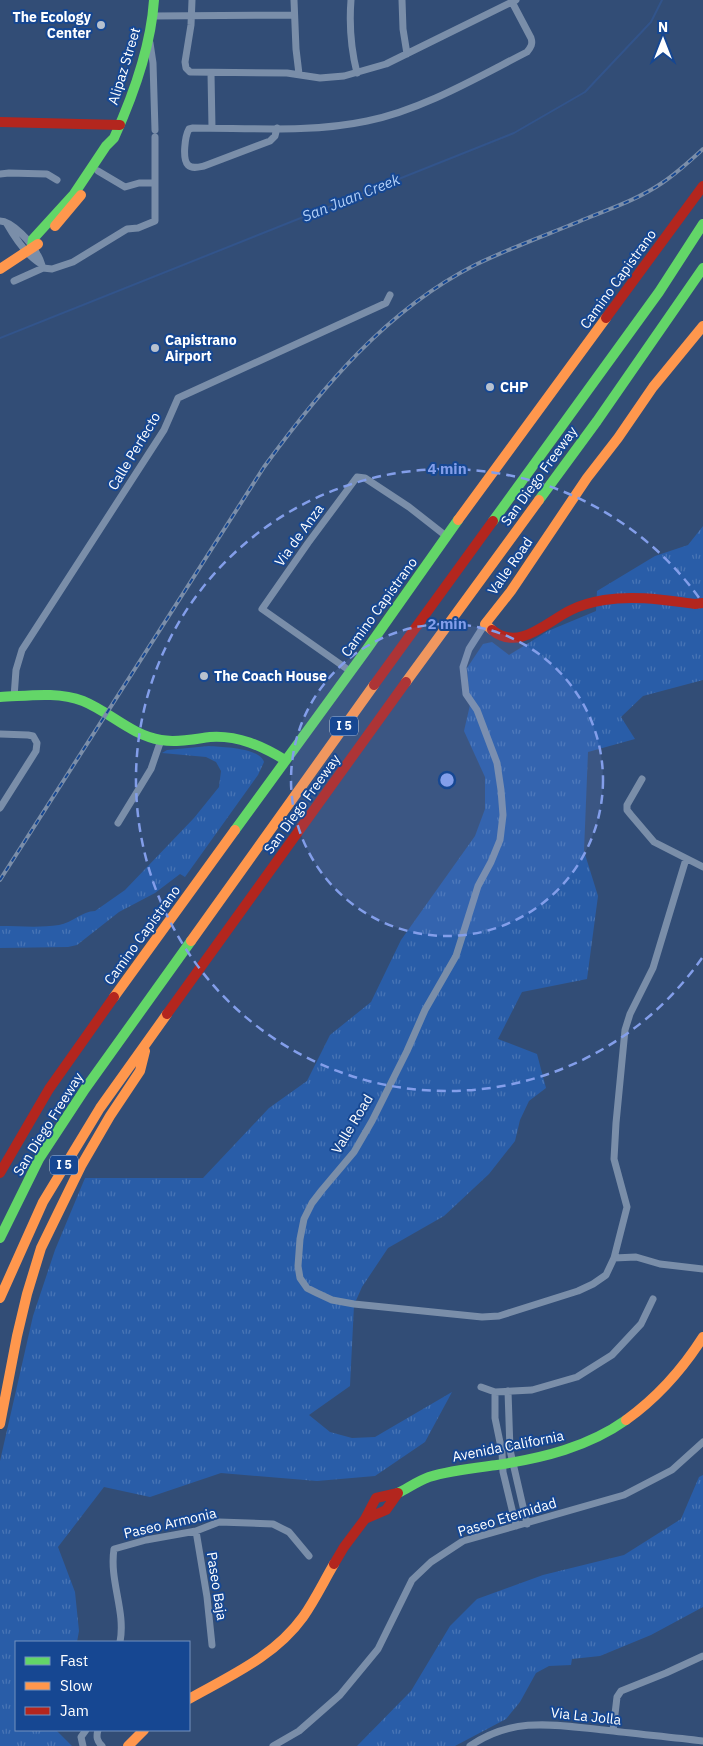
<svg xmlns="http://www.w3.org/2000/svg" width="703" height="1746" viewBox="0 0 703 1746" font-family="'IBM Plex Sans',sans-serif">
<defs>
<pattern id="grass-tufts" width="24" height="20" patternUnits="userSpaceOnUse" patternTransform="scale(1.25)"><rect width="24" height="20" fill="#295da8"/><path d="M3 7l-1-3M5 7V3M7 7l1-3M15 17l-1-3M17 17v-4M19 17l1-3" fill="none" stroke="#4975b5"/></pattern>
</defs>
<rect width="100%" height="100%" fill="#324d76"/>
<path fill="url(#grass-tufts)" d="M 703,526 L 703,680 L 643,696 L 621,717 L 635,739 L 588,752 L 584,851 L 598,896 L 587,979 L 522,992 L 498,1039 L 537,1054 L 546,1088 L 529,1101 L 520,1120 L 515,1141 L 489,1174 L 444,1216 L 388,1248 L 362,1287 L 354,1305 L 350,1386 L 309,1415 L 330,1432 L 352,1438 L 375,1437 L 452,1392 L 425,1442 L 375,1476 L 317,1481 L 221,1473 L 150,1497 L 104,1487 L 58,1547 L 75,1592 L 79,1631 L 77,1642 L 16,1642 L 16,1730 L 56,1730 L 72,1746 L 0,1746 L 0,1461 L 33,1316 L 55,1250 L 85,1178 L 203,1178 L 269,1108 L 307,1081 L 330,1035 L 371,1002 L 401,940 L 475,836 L 485,809 L 485,777 L 464,731 L 470,705 L 467,668 L 483,644 L 492,642 L 509,655 L 548,631 L 596,611 L 597,591 L 655,556 L 688,545 Z
M 209,746 C 223,747 260,748 264,762 L 258,775 L 185,877 L 180,874 L 155,893 L 119,912 L 77,945 L 68,947 L 0,948 L 0,926 C 19,926 40,928 59,925 C 72,923 82,911 95,911 L 125,890 L 194,818 L 219,787 L 221,771 L 216,762 L 206,757 L 162,753 L 167,750 Z
M 703,1475 L 703,1607 L 651,1635 L 600,1656 L 572,1659 L 571,1665 L 549,1666 L 536,1673 L 520,1702 L 506,1719 L 455,1746 L 357,1746 L 411,1691 L 450,1626 L 477,1599 L 543,1575 L 624,1555 L 681,1519 L 699,1477 Z"/>
<g fill="none" stroke-linecap="round" stroke-linejoin="round">
<path stroke="#32548b" stroke-width="2" d="M 0,338 L 514,133 L 585,92 L 651,22 L 662,0"/>
<path stroke="#7a8ea9" stroke-width="7" d="M 192,0 L 191,25 L 185,62 L 186,68 L 190,72 L 287,73 L 320,78 L 344,76 L 386,64 L 516,0
M 294,0 L 296,49 L 299,74
M 351,0 C 349,25 351,49 357,73
M 402,0 L 403,29 L 407,54
M 153,16 L 293,15
M 150,43 L 153,63 L 155,130
M 211,73 L 212,128
M 277,128 L 275,136 L 270,141 L 204,166 C 199,167 192,169 188,165 C 182,159 185,136 189,129 L 193,128 C 251,128 311,133 367,121 C 422,110 478,77 527,52 C 531,47 533,44 531,38 L 512,2
M 98,171 L 125,187 L 139,183 L 154,183
M 0,174 L 9,173 L 47,174 L 57,180
M 0,221 C 12,221 32,243 37,254 C 40,258 41,263 43,268
M 7,224 C 15,238 26,255 41,264
M 14,281 L 43,268 L 52,269 L 73,262 L 127,229 L 138,228 L 155,221 L 155,137
M 485,624 L 469,649 L 463,667 L 466,694 L 477,710 L 497,763 L 501,790 L 503,815 L 500,840 L 491,862 L 478,886 L 456,956 L 425,1010 L 407,1051 L 372,1121 L 354,1152 L 322,1190 L 312,1203 L 304,1219 L 300,1239 L 298,1266 L 300,1278 L 307,1288 L 317,1293 L 332,1300 L 354,1304 L 482,1317 L 499,1316 L 578,1291 L 593,1284 L 606,1275 L 614,1258 L 627,1207 L 614,1159 L 616,1123 L 625,1030 L 630,1014 L 653,968 L 686,859
M 350,671 L 262,609 L 308,543 L 357,477 L 365,478 L 409,507 L 446,536
M 14,697 L 16,670 L 22,650 L 164,430 L 178,398 L 386,303 L 390,295
M 0,734 L 28,735 L 33,736 L 37,743 L 36,751 L 0,808
M 642,779 L 627,805 L 627,810 L 631,815 L 654,842 L 703,867
M 118,823 L 151,769 L 161,740
M 614,1258 L 636,1257 L 660,1264 L 703,1269
M 481,1387 L 495,1392 L 532,1390 L 577,1377 L 612,1355 L 641,1324 L 653,1299
M 508,1391 L 510,1450 L 527,1524
M 495,1392 L 495,1418 L 502,1452 L 503,1472 L 516,1526
M 196,1531 L 207,1597 L 212,1645
M 120,1642 C 126,1611 109,1581 114,1549 L 146,1540 L 196,1531 L 219,1522 L 273,1524 L 289,1532 L 309,1556
M 98,1730 C 96,1737 97,1741 102,1746
M 613,1731 L 617,1697 L 621,1691 L 666,1673 L 703,1656
M 83,1746 L 81,1737 L 86,1730
M 273,1746 L 299,1731 L 340,1695 L 378,1649 L 412,1580 L 431,1562 L 463,1541 L 624,1495 L 672,1470 L 703,1442
M 470,1746 C 514,1716 555,1725 604,1730 C 637,1734 670,1737 703,1741"/>
<path stroke="#63d668" stroke-width="10" d="M 32,246 L 33,239 L 74,194 L 106,146 L 114,138 C 133,96 151,46 154,0
M 539,500 L 597,421 L 703,268
M 493,521 L 659,292 L 703,224
M 0,697 C 27,696 57,691 83,701 C 110,712 131,735 161,740 C 177,743 194,739 210,737 C 238,735 262,746 285,760
M 235,830 L 367,649 L 458,520
M 0,1238 L 39,1159 L 85,1089 L 191,941
M 398,1493 C 408,1488 418,1481 429,1477 C 451,1470 474,1468 497,1465 C 543,1458 588,1447 626,1420"/>
<path stroke="#ff974d" stroke-width="10" d="M 55,226 L 81,195
M 0,269 L 38,244
M 458,520 L 606,318
M 492,630 L 485,624 L 511,591 L 587,478 L 618,438 L 653,387 L 703,326
M 406,682 L 539,500
M 191,941 L 374,685
M 114,997 L 235,830
M 0,1298 L 43,1202 L 100,1108 L 167,1014
M 626,1420 C 658,1397 682,1370 703,1337
M 0,1424 L 17,1336 L 27,1294 L 41,1248 L 81,1166 L 110,1116 L 140,1071 L 145,1051
M 189,1699 C 230,1676 275,1656 303,1617 C 315,1600 324,1581 334,1564
M 128,1746 L 144,1730"/>
<path stroke="#b3261e" stroke-width="10" d="M 0,122 L 120,125
M 606,318 L 703,186
M 492,630 C 519,652 546,622 571,610 C 581,605 592,602 604,600 C 635,595 664,600 695,604 L 703,603
M 374,685 L 493,521
M 167,1014 L 406,682
M 0,1173 L 49,1089 L 114,997
M 334,1564 L 344,1547 L 365,1519 L 376,1498 L 398,1493 L 386,1510 L 365,1519"/>
<defs>
<path id="rail" d="M 0,880 L 264,467 C 321,389 386,310 475,265 C 512,247 552,233 590,217 C 615,207 640,198 662,183 C 677,173 690,161 703,149"/>
</defs>
<use href="#rail" stroke="#7b8ea9" stroke-width="4"/>
<use href="#rail" stroke="#164792" stroke-width="2" stroke-dasharray="5.5" stroke-linecap="butt"/>
</g>
<circle cx="447" cy="780" r="156" fill="#839eea" fill-opacity=".12"/>
<g fill="none" stroke="#839eea" stroke-width="2.5" stroke-dasharray="9 6">
<circle cx="447" cy="780" r="156"/>
<path d="M702 958A311 311 0 1 1 702 602"/>
</g>
<g fill="#b7c1cf" stroke="#164792" stroke-width="2">
<circle cx="101" cy="25" r="5"/>
<circle cx="155" cy="348" r="5"/>
<circle cx="490" cy="387" r="5"/>
<circle cx="204" cy="676" r="5"/>
</g>
<g text-anchor="middle" stroke-width="4" stroke-linejoin="round" paint-order="stroke">
<g fill="#164792" stroke="#b9c8de" stroke-width="1">
<rect x="330" y="716.5" width="28" height="19" rx="4"/>
<rect x="50" y="1155.5" width="28" height="19" rx="4"/>
</g>
<g font-size="12" font-weight="bold" fill="#fff">
<text x="344" y="730">I 5</text>
<text x="64" y="1169">I 5</text>
</g>
<g font-size="14" font-weight="bold" fill="#fff" stroke="#164792" text-anchor="start">
<text x="91" y="22" text-anchor="end">The Ecology<tspan x="91" dy="16">Center</tspan></text>
<text x="165" y="345">Capistrano<tspan x="165" dy="16">Airport</tspan></text>
<text x="500" y="392">CHP</text>
<text x="214" y="681">The Coach House</text>
</g>
<g font-size="14" fill="#fff" stroke="#164792">
<text transform="translate(124 66) rotate(-73)" y="5">Alipaz Street</text>
<text transform="translate(618 279) rotate(-54)" y="5">Camino Capistrano</text>
<text transform="translate(134 451) rotate(-59)" y="5">Calle Perfecto</text>
<text transform="translate(539 476) rotate(-54)" y="5">San Diego Freeway</text>
<text transform="translate(299 535) rotate(-54)" y="5">Via de Anza</text>
<text transform="translate(510 566) rotate(-55)" y="5">Valle Road</text>
<text transform="translate(379 607) rotate(-54)" y="5">Camino Capistrano</text>
<text transform="translate(302 804) rotate(-54)" y="5">San Diego Freeway</text>
<text transform="translate(142 935) rotate(-54)" y="5">Camino Capistrano</text>
<text transform="translate(48 1124) rotate(-58)" y="5">San Diego Freeway</text>
<text transform="translate(352 1124) rotate(-59)" y="5">Valle Road</text>
<text transform="translate(508 1446) rotate(-11)" y="5">Avenida California</text>
<text transform="translate(507 1517) rotate(-17)" y="5">Paseo Eternidad</text>
<text transform="translate(170 1523) rotate(-13)" y="5">Paseo Armonia</text>
<text transform="translate(217 1586) rotate(81)" y="5">Paseo Baja</text>
<text transform="translate(586 1716) rotate(6)" y="5">Via La Jolla</text>
</g>
<g font-size="15" font-style="italic" fill="#b0cef7" stroke="#164792">
<text transform="translate(351 198) rotate(-22)" y="5">San Juan Creek</text>
</g>
</g>
<circle cx="447" cy="780" r="8" fill="#839eea" stroke="#164792" stroke-width="2.5"/>
<g font-size="15" text-anchor="middle" font-weight="bold" fill="#839eea" stroke="#164792" stroke-width="4" stroke-linejoin="round" paint-order="stroke">
<text x="447" y="474">4 min</text>
<text x="447" y="629">2 min</text>
</g>
<rect x="15" y="1641" width="175" height="90" fill="#164792" stroke="#7391be"/>
<rect x="25" y="1657" width="25" height="8" fill="#63d668" stroke="#7391be"/>
<text x="60" y="1666" font-size="15" fill="#ffffff">Fast</text>
<rect x="25" y="1682" width="25" height="8" fill="#ff974d" stroke="#7391be"/>
<text x="60" y="1691" font-size="15" fill="#ffffff">Slow</text>
<rect x="25" y="1707" width="25" height="8" fill="#b3261e" stroke="#7391be"/>
<text x="60" y="1716" font-size="15" fill="#ffffff">Jam</text>
<g transform="translate(663 40)" stroke="#164792" stroke-width="4" paint-order="stroke">
<path d="M0-4L9 19L0 12L-9 19Z" fill="#ffffff"/>
<text y="-8" font-size="14" font-weight="bold" text-anchor="middle" fill="#ffffff">N</text>
</g>
</svg>
